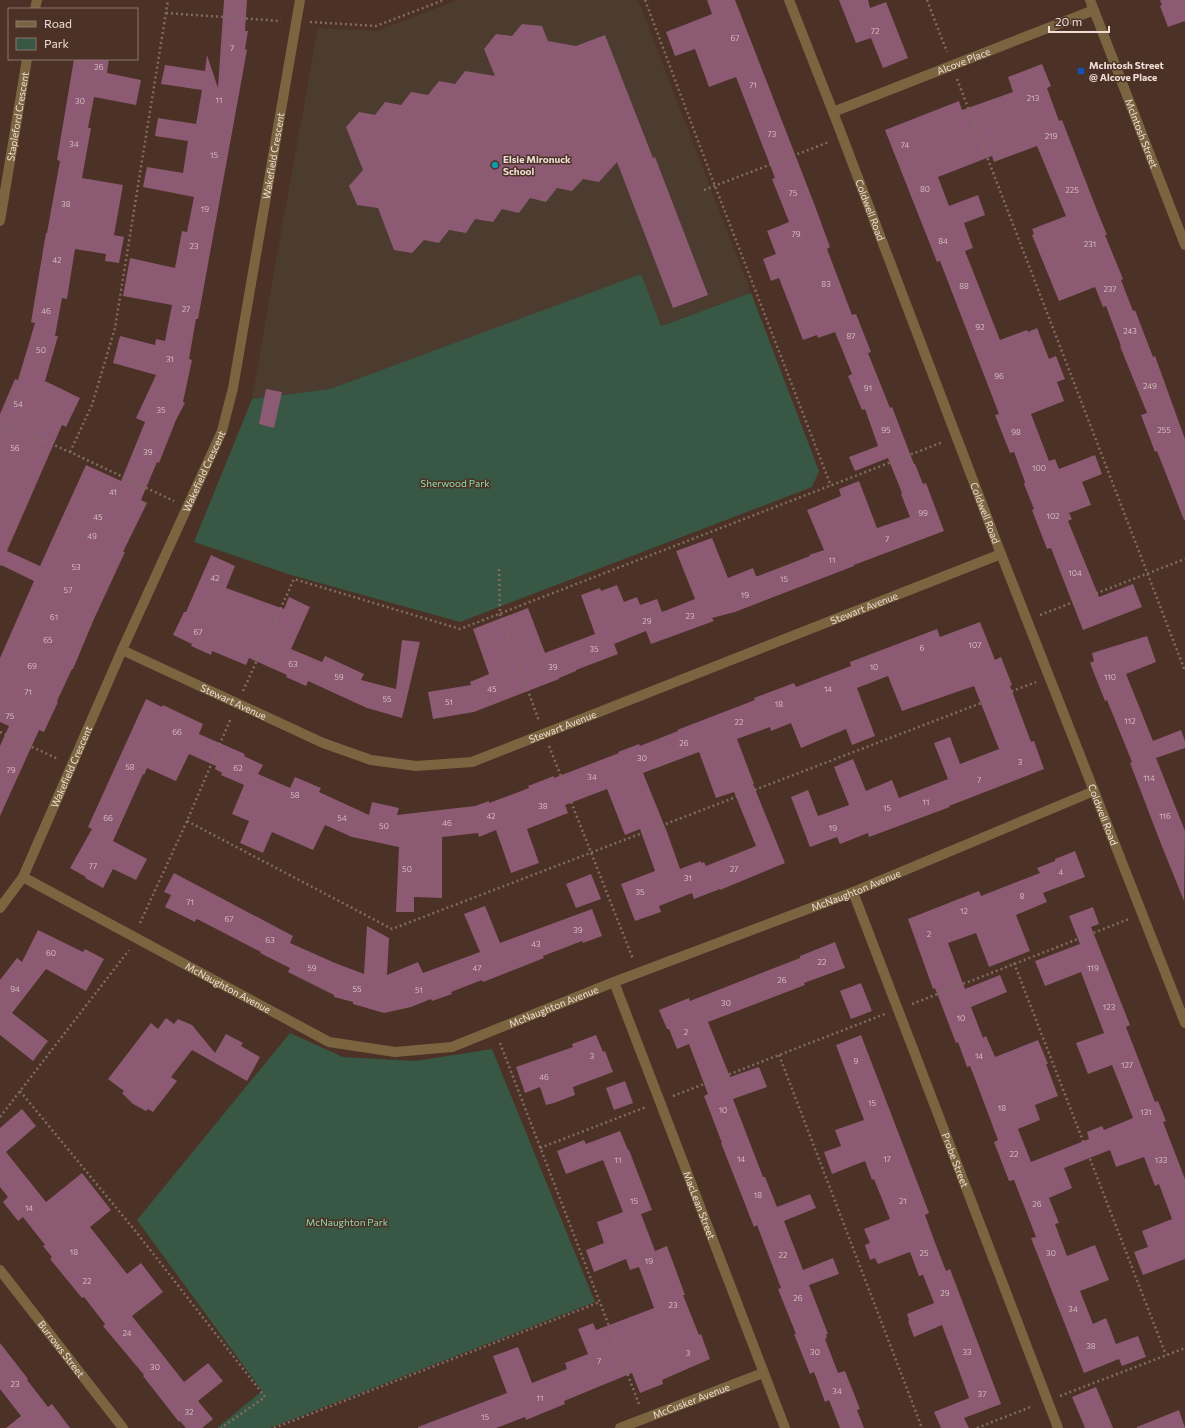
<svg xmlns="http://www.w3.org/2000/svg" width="1185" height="1428" viewBox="0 0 1185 1428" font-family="Commissioner,sans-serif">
<rect width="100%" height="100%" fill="#4b3126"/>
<path fill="#4c3c30" d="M 458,0 L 638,0 L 751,293 L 660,326 L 641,275 L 330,389 L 252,399 L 281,233 L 318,28 L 377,31 Z"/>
<path fill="#395745" d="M 641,274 L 661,326 L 751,293 L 819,471 L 812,487 L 460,622 L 291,575 L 194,542 L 252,399 L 330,389 Z
M 290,1033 L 343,1057 L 415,1061 L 492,1049 L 595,1302 L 270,1428 L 217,1428 L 262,1391 L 137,1220 Z"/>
<path fill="#8c5a73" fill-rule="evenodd" d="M 224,0 L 247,0 L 245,31 L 248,31 L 245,49 L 247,50 L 198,319 L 196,319 L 189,359 L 192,360 L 183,402 L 185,403 L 176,420 L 159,463 L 157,462 L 141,500 L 147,503 L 123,552 L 125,552 L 94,619 L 73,669 L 72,669 L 57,701 L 58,702 L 50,719 L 44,732 L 39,730 L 0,816 L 0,746 L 9,726 L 0,722 L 0,658 L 34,581 L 1,565 L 0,567 L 0,414 L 15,379 L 18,380 L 35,323 L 31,322 L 46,233 L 47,233 L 60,161 L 57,160 L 74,59 L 109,59 L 107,73 L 141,80 L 136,105 L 94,97 L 88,128 L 91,128 L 82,178 L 123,185 L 114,235 L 124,237 L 119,263 L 105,261 L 106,254 L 75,249 L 67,299 L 62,298 L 55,336 L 58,336 L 45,381 L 80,398 L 66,427 L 62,425 L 7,551 L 40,566 L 86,465 L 121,481 L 145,422 L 136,418 L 156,375 L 113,363 L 120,336 L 155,345 L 156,339 L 165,341 L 172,305 L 123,296 L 130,258 L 175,268 L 182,231 L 187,232 L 194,197 L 143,187 L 147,167 L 183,173 L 188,141 L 155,136 L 158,118 L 196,124 L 202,90 L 161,84 L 165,65 L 205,71 L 207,55 L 218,88 Z
M 707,0 L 735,0 L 815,206 L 830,247 L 827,249 L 852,315 L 856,314 L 871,352 L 868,353 L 890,408 L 892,407 L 914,464 L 915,464 L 923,484 L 926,483 L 944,531 L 854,565 L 854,566 L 735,612 L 712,618 L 714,621 L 651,644 L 646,631 L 614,644 L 618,654 L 576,670 L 576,671 L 559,678 L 559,679 L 474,712 L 433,719 L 428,692 L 471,685 L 470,682 L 489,674 L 473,629 L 528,608 L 545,653 L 595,634 L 581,595 L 600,588 L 601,591 L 617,585 L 624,602 L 637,597 L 640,605 L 657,599 L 662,612 L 695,599 L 676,551 L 712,538 L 728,578 L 753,568 L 756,576 L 758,576 L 810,556 L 809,555 L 824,550 L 807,510 L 841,496 L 839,489 L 859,481 L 877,528 L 910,517 L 901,494 L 902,493 L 888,458 L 855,471 L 849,457 L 878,446 L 865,409 L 862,410 L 848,376 L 852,374 L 835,332 L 818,338 L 817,335 L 803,340 L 779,278 L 771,281 L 763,259 L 776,254 L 767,231 L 789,222 L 772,179 L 775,178 L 736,77 L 709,87 L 695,49 L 675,56 L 666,32 L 712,14 Z
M 839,0 L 868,0 L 870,8 L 886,2 L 908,58 L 883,68 L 871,38 L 856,43 Z
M 1160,0 L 1185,0 L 1185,21 L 1168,27 L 1160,6 L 1162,5 Z
M 522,24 L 542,26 L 548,41 L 576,46 L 605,35 L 653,158 L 655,157 L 708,295 L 673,308 L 617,162 L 599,182 L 583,179 L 572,191 L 557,188 L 546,202 L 530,198 L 519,213 L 502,209 L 493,222 L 475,219 L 466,233 L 449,230 L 439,243 L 424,240 L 412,253 L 394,250 L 378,208 L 357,205 L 349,186 L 363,170 L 346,127 L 359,112 L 375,115 L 385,102 L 401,105 L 411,92 L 428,95 L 439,81 L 455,84 L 465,71 L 495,76 L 484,49 L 496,34 L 512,36 Z
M 1042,64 L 1051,86 L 1047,88 L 1059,121 L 1062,120 L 1098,213 L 1107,235 L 1105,235 L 1123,279 L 1121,280 L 1133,311 L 1135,310 L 1153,357 L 1155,356 L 1185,439 L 1185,520 L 1184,520 L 1157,451 L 1155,452 L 1141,415 L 1147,413 L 1120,346 L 1121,346 L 1106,306 L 1103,307 L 1095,287 L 1059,301 L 1032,235 L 1034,234 L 1032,229 L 1066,216 L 1037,146 L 994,162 L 992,156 L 938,177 L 949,206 L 978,195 L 985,215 L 964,223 L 973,248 L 965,251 L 1000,340 L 1027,330 L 1028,332 L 1037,328 L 1049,359 L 1056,356 L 1065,379 L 1057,382 L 1064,401 L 1031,414 L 1049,461 L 1055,459 L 1059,469 L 1095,455 L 1102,474 L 1082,482 L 1091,505 L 1069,513 L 1072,519 L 1068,521 L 1099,597 L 1133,584 L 1142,607 L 1083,630 L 1051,548 L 1047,549 L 1032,510 L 1034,509 L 1024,484 L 1025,482 L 1014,452 L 1010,453 L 995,415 L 999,414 L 940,261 L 937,262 L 885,130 L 959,101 L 962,110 L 1013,92 L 1008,77 Z
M 266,389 L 282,392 L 274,428 L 259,424 Z
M 211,555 L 235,566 L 226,588 L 284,609 L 289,597 L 310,607 L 291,649 L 322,662 L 325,656 L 364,674 L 361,680 L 396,689 L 402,640 L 420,642 L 402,718 L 367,708 L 308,681 L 306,686 L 286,677 L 287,675 L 249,658 L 246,665 L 212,651 L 211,655 L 191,646 L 192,644 L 173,635 L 184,612 L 186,612 Z
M 980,622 L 995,660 L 1001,657 L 1012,685 L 1010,686 L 1031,742 L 1034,741 L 1044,769 L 949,806 L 950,807 L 869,837 L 868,833 L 840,844 L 837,837 L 810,847 L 791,797 L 808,790 L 818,816 L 849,805 L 834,767 L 853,759 L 866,791 L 892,780 L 899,798 L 948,779 L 934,743 L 950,737 L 960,764 L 999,749 L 974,686 L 902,711 L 888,676 L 857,688 L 875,736 L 852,745 L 846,729 L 801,748 L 791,723 L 771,731 L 770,727 L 737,739 L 754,784 L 753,784 L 785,863 L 720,890 L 720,889 L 694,899 L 692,893 L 659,906 L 661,912 L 635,921 L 621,884 L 655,871 L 640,829 L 625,835 L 607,789 L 565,805 L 568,813 L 527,829 L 539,863 L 511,873 L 496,830 L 479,837 L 478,833 L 442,837 L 442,898 L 414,897 L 414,912 L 396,912 L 399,847 L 352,837 L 325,825 L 313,850 L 272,832 L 263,853 L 240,843 L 249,821 L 232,814 L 244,785 L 221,775 L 222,773 L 215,769 L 216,766 L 189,754 L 176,781 L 147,768 L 144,775 L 143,774 L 113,841 L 147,859 L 136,880 L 113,869 L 103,888 L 85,878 L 86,877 L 70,868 L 92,829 L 88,827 L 146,699 L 162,707 L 163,705 L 203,724 L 199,734 L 245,754 L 244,756 L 263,765 L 258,774 L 290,788 L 295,777 L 321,788 L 319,792 L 369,815 L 372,802 L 399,808 L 397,815 L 475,806 L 489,801 L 489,803 L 529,788 L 528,786 L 554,776 L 554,778 L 619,753 L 618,752 L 639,744 L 640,746 L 678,731 L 677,730 L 755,700 L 754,698 L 794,683 L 796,687 L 851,666 L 850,662 L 937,629 L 940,637 ZM 699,752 L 716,798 L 734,792 L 756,846 L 706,866 L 704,862 L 701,863 L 701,861 L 680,869 L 667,832 L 643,773 Z
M 1147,636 L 1156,662 L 1126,674 L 1153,741 L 1181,730 L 1185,741 L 1185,748 L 1156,758 L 1185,831 L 1184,901 L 1161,844 L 1130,763 L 1132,762 L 1107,700 L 1105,701 L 1090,663 L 1094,661 L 1092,653 Z
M 1075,851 L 1085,877 L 1043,893 L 1047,902 L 1016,915 L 1030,951 L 989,967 L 976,933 L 948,943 L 965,989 L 1000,975 L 1007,992 L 971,1007 L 983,1038 L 986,1036 L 995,1057 L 1038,1040 L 1048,1064 L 1046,1064 L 1058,1096 L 1035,1105 L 1040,1120 L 1018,1129 L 1031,1162 L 1089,1139 L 1087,1132 L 1102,1126 L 1104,1130 L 1133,1118 L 1112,1065 L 1088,1074 L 1076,1043 L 1104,1033 L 1081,972 L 1045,986 L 1035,961 L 1080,944 L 1069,916 L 1093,907 L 1099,924 L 1091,927 L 1130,1025 L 1126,1027 L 1155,1102 L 1158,1101 L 1166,1121 L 1163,1122 L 1185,1179 L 1185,1259 L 1143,1275 L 1134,1252 L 1148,1247 L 1142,1231 L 1172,1219 L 1159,1184 L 1155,1186 L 1144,1157 L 1116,1167 L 1110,1150 L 1064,1168 L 1072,1188 L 1049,1198 L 1059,1223 L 1055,1224 L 1067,1256 L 1095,1245 L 1109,1280 L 1080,1291 L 1093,1324 L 1106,1318 L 1116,1344 L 1138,1336 L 1146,1357 L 1122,1366 L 1119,1359 L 1084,1373 L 1031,1238 L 1036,1237 L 1014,1180 L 1009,1181 L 994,1142 L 998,1140 L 977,1084 L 970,1066 L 967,1067 L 958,1042 L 956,1043 L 935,988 L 933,989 L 908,919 L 979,891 L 981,896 L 1040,873 L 1037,868 L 1055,861 L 1055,859 Z
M 174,873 L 293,936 L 290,943 L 335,963 L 364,974 L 367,926 L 389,938 L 387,975 L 418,962 L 423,973 L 480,952 L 464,914 L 485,906 L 500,943 L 592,909 L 602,936 L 583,943 L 582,941 L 543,956 L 544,958 L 483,982 L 482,980 L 451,992 L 452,994 L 432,1001 L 431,999 L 411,1007 L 384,1013 L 353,1004 L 353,1002 L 334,997 L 334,995 L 288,972 L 290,968 L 260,953 L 261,952 L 199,920 L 196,919 L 195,922 L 165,907 L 171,895 L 164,892 Z
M 591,874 L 601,899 L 576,908 L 566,884 Z
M 38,930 L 83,952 L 85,949 L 104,959 L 86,991 L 46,969 L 12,1013 L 48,1041 L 33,1061 L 0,1035 L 0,980 L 17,958 L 22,962 Z
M 835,942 L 845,968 L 804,983 L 805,985 L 708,1022 L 730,1077 L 759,1067 L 767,1087 L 733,1099 L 763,1177 L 765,1177 L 777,1207 L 810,1194 L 816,1208 L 784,1221 L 803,1270 L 833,1258 L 839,1274 L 809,1285 L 828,1334 L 826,1334 L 827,1338 L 825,1339 L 838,1373 L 845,1371 L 860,1409 L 857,1410 L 864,1428 L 840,1428 L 829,1400 L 825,1402 L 814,1372 L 810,1374 L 794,1334 L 796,1334 L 778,1289 L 781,1288 L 757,1225 L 754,1227 L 721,1143 L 722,1143 L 704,1096 L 708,1094 L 689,1044 L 677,1049 L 669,1029 L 667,1029 L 659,1010 L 689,998 L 690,1001 L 800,958 L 800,956 Z
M 861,983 L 872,1011 L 851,1019 L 840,991 Z
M 166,1018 L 174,1024 L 178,1019 L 192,1025 L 215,1053 L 226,1034 L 243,1043 L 241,1046 L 260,1057 L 247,1081 L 192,1050 L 171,1077 L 177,1081 L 153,1112 L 148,1109 L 146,1111 L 133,1104 L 122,1093 L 124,1091 L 108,1079 L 151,1023 L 158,1029 Z
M 596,1035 L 603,1052 L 605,1051 L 613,1072 L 573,1087 L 575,1095 L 554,1103 L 546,1105 L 540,1087 L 525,1093 L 516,1067 L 573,1047 L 572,1044 Z
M 861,1035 L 929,1213 L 925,1215 L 934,1240 L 946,1271 L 950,1269 L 1001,1404 L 964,1418 L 969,1428 L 941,1428 L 934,1412 L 969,1398 L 942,1325 L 914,1337 L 908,1321 L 909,1320 L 907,1314 L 934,1303 L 923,1275 L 919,1276 L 910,1252 L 878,1264 L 875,1258 L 870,1260 L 865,1245 L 870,1243 L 864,1229 L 890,1219 L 874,1179 L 872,1180 L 865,1161 L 832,1174 L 824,1152 L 841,1146 L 835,1130 L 864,1120 L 836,1045 Z
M 625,1081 L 633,1103 L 614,1110 L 606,1088 Z
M 22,1109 L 36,1126 L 6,1152 L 46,1202 L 82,1173 L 111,1210 L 90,1227 L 127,1274 L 141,1263 L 163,1292 L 132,1316 L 184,1382 L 208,1363 L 223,1381 L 198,1401 L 213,1419 L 202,1428 L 186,1428 L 180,1421 L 179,1422 L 143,1376 L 144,1375 L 103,1326 L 105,1324 L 84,1297 L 82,1298 L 50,1259 L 52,1257 L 43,1246 L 45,1245 L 23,1217 L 18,1221 L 3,1202 L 8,1197 L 0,1187 L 0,1128 Z
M 620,1131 L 628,1150 L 629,1150 L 652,1210 L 641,1214 L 655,1251 L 667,1246 L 685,1295 L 683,1295 L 699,1335 L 701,1334 L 710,1359 L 662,1380 L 663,1384 L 640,1393 L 632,1373 L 564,1401 L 565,1404 L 526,1420 L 525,1417 L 496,1428 L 418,1428 L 418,1427 L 507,1393 L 493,1356 L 518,1347 L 532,1383 L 567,1369 L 565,1363 L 588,1354 L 578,1329 L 593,1323 L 596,1330 L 654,1308 L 639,1267 L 630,1270 L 626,1259 L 594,1272 L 586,1250 L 604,1243 L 597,1222 L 623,1212 L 603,1160 L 566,1174 L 557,1151 L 584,1140 L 586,1144 Z
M 0,1343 L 28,1379 L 27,1380 L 48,1407 L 52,1404 L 70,1428 L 6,1428 L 21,1416 L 0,1389 Z
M 1096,1387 L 1113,1428 L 1085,1428 L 1072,1397 Z
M 1179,1410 L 1185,1428 L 1137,1428 L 1137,1427 Z"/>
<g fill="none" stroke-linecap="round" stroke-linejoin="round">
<path stroke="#826b61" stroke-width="2.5" stroke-dasharray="2 3" stroke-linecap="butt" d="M 645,0 L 715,186 L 831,486
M 927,0 L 947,52
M 166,13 L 281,21
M 310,22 L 376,26 L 444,0
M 957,79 L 1185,671
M 704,190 L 829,142
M 0,422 L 70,452 L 174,501
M 70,452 L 92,405 L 115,328 L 168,0
M 499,569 L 500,614 L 539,721
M 1040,615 L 1185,559
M 243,691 L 294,579 L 460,629 L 943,442
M 0,732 L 58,759
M 549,746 L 633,959
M 187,821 L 392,929 L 1036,682
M 140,923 L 187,821 L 231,718
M 1014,963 L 1166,1355
M 912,1004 L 1129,919
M 500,1043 L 639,1404
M 779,1055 L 922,1428
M 20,1091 L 137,1233 L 265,1397 L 221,1428
M 673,1096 L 885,1014
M 0,1117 L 129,950
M 540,1148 L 646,1107
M 1060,1396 L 1185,1348
M 274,1428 L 600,1302
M 977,1428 L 1033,1406"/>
<g stroke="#7b6540" stroke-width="10">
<path id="s1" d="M 789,0 L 833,112 L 1001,554 L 1185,1023"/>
<path d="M 35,9 L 37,0"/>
<path id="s2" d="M 833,112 L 1094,10"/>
<path id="s3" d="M 0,221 L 27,59"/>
<path id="s4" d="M 122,650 L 323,743 L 371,760 L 416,766 L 472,762 L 1001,554"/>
<path id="s5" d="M 23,877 L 329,1042 L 395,1052 L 452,1047 L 614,982 L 853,892 L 1094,791"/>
<path id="s6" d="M 853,892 L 1058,1428"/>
<path id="s7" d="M 0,908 L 23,877 L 122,650 L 222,431 L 233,388 L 300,0"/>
<path id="s8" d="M 614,982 L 785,1428"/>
<path id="s9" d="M 0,1270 L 123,1428"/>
<path id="s10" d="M 620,1428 L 763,1373"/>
</g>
<path stroke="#7b6540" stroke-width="10" id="s11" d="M 1090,0 L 1185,245"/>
</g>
<rect fill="#1a4fb4" stroke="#4b3126" stroke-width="1.5" x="1077" y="67" width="8" height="8" rx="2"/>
<circle fill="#0f9aa8" stroke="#4b3126" stroke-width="1.5" cx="495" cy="165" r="4"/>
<g text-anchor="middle" stroke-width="3" stroke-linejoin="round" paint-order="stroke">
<g font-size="8" fill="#d6bdbe">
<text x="875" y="34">72</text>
<text x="735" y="41">67</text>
<text x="232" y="51">7</text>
<text x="99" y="70">26</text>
<text x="753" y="88">71</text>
<text x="1033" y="101">213</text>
<text x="219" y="103">11</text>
<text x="80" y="104">30</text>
<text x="772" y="137">73</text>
<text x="1051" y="139">219</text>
<text x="74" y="147">34</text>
<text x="905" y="148">74</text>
<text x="214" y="158">15</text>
<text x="925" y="192">80</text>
<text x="1072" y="193">225</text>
<text x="793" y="196">75</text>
<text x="66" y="207">38</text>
<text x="205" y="212">19</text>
<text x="796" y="237">79</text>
<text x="943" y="244">84</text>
<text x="1090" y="247">231</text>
<text x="194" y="249">23</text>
<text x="57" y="263">42</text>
<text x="826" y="287">83</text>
<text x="964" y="289">88</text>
<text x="1110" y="292">237</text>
<text x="186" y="312">27</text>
<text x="46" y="314">46</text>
<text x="980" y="330">92</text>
<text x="1130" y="334">243</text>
<text x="851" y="339">87</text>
<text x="41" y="353">50</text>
<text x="170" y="362">31</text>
<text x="999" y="379">96</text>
<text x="1150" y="389">249</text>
<text x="868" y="391">91</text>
<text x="18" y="407">54</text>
<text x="161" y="413">35</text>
<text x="886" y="433">95</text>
<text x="1164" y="433">255</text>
<text x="1016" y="435">98</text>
<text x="15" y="451">56</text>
<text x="148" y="455">39</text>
<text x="1039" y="471">100</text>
<text x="113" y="495">41</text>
<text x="923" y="516">99</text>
<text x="1053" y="519">102</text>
<text x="98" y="520">45</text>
<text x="92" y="539">49</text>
<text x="887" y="542">7</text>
<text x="832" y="563">11</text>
<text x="76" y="570">53</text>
<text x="1075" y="576">104</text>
<text x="215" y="581">42</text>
<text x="784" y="582">15</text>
<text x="68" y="593">57</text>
<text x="745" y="598">19</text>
<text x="690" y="619">23</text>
<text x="54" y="620">61</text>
<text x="647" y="624">29</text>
<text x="198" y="635">67</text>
<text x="48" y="643">65</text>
<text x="975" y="648">107</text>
<text x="922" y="651">6</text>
<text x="594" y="652">35</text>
<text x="293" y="667">63</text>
<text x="32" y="669">69</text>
<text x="553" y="670">39</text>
<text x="874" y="670">10</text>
<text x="339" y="680">59</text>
<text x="1110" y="680">110</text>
<text x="492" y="692">45</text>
<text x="828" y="692">14</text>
<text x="28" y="695">71</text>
<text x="387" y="702">55</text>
<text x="449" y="705">51</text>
<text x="779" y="707">18</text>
<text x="10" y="719">75</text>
<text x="1130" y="724">112</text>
<text x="739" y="725">22</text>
<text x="177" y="735">66</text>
<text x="684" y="746">26</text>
<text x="642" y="761">30</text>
<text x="1020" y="765">3</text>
<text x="130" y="770">58</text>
<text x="238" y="771">62</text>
<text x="11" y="773">79</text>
<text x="592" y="780">34</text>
<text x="1149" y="781">114</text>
<text x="979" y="783">7</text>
<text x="295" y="798">58</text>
<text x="926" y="805">11</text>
<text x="543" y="809">38</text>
<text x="887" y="811">15</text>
<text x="491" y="819">42</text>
<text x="1165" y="819">116</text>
<text x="108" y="821">66</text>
<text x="342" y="821">54</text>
<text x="447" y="826">46</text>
<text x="384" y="829">50</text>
<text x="833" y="831">19</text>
<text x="93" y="869">77</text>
<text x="407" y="872">50</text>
<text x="734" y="872">27</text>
<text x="1061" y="875">4</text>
<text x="688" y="881">31</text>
<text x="640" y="895">35</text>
<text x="1022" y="899">8</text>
<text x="190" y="905">71</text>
<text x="964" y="914">12</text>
<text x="229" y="922">67</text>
<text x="578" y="933">39</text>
<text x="929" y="937">2</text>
<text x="270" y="943">63</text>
<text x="536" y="947">43</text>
<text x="51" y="956">60</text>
<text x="822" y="965">22</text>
<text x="312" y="971">59</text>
<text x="477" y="971">47</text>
<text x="1093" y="971">119</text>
<text x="782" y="983">26</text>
<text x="15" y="992">94</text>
<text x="357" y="992">55</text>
<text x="419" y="993">51</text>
<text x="726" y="1006">30</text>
<text x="1109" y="1010">123</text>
<text x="961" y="1021">10</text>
<text x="686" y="1035">2</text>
<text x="592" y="1059">3</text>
<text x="979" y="1059">14</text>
<text x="856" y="1064">9</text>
<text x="1127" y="1068">127</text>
<text x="544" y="1080">46</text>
<text x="872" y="1106">15</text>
<text x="1002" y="1111">18</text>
<text x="723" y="1113">10</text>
<text x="1146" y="1115">131</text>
<text x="1014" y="1157">22</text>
<text x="741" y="1162">14</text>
<text x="887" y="1162">17</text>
<text x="618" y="1163">11</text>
<text x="1161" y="1163">133</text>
<text x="758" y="1198">18</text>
<text x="634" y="1204">15</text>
<text x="903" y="1204">21</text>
<text x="1037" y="1207">26</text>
<text x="29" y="1211">14</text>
<text x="74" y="1255">18</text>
<text x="924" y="1256">25</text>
<text x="1051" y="1256">30</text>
<text x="783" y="1258">22</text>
<text x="649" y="1264">19</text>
<text x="87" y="1284">22</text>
<text x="945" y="1296">29</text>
<text x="798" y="1301">26</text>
<text x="673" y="1308">23</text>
<text x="1073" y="1312">34</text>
<text x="127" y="1336">24</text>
<text x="1091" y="1349">38</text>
<text x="815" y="1355">30</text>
<text x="967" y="1355">33</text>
<text x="688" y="1356">3</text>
<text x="599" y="1364">7</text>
<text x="155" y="1370">30</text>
<text x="15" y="1387">23</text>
<text x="837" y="1394">34</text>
<text x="982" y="1397">37</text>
<text x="540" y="1401">11</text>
<text x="189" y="1415">32</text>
<text x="485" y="1420">15</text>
</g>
<g font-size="10" fill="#efded7" stroke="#4b3126">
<text dy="4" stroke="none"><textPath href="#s2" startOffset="140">Alcove Place</textPath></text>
<text dy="4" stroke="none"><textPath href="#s3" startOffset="106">Stapleford Crescent</textPath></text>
<text dy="4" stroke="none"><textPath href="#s11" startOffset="143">McIntosh Street</textPath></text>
<text dy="4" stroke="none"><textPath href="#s7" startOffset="807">Wakefield Crescent</textPath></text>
<text dy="4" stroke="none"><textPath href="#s1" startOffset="225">Coldwell Road</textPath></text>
<text dy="4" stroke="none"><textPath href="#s7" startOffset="483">Wakefield Crescent</textPath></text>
<text dy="4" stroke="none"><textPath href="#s1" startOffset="549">Coldwell Road</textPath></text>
<text dy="4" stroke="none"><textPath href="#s4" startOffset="795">Stewart Avenue</textPath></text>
<text dy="4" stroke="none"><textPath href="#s4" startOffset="123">Stewart Avenue</textPath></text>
<text dy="4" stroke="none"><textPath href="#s4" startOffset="471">Stewart Avenue</textPath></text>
<text dy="4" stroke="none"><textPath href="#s7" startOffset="159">Wakefield Crescent</textPath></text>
<text dy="4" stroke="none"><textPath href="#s1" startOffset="873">Coldwell Road</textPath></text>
<text dy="4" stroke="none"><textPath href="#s5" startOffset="905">McNaughton Avenue</textPath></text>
<text dy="4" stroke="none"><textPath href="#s5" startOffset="233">McNaughton Avenue</textPath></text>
<text dy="4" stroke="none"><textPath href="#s5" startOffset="581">McNaughton Avenue</textPath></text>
<text dy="4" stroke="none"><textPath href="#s6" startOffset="287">Probe Street</textPath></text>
<text dy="4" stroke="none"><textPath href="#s8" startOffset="239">MacLean Street</textPath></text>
<text dy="4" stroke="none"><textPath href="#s9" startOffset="100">Burrows Street</textPath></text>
<text dy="4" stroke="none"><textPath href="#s10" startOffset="76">McCusker Avenue</textPath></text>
</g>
<g font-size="10" font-weight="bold" fill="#efded7" stroke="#4b3126" text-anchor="start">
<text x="1089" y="69">McIntosh Street<tspan x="1089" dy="12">@ Alcove Place</tspan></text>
<text x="503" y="163">Elsie Mironuck<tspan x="503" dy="12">School</tspan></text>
</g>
<g font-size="10" fill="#8edfb0" stroke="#4b3126">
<text x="455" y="487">Sherwood Park</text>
<text x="347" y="1226">McNaughton Park</text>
</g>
</g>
<rect x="8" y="8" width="130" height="52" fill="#4b3126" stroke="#8d766d"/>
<rect x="16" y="21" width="20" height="6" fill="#7b6540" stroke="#8d766d"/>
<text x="44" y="28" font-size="12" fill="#efded7">Road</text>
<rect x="16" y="38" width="20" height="12" fill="#395745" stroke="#8d766d"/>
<text x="44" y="48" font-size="12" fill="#efded7">Park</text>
<path d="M1049 26v6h60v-6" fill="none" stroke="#efded7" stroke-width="2"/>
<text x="1055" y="26" font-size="12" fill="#efded7" stroke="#4b3126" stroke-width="3" paint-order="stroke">20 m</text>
</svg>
